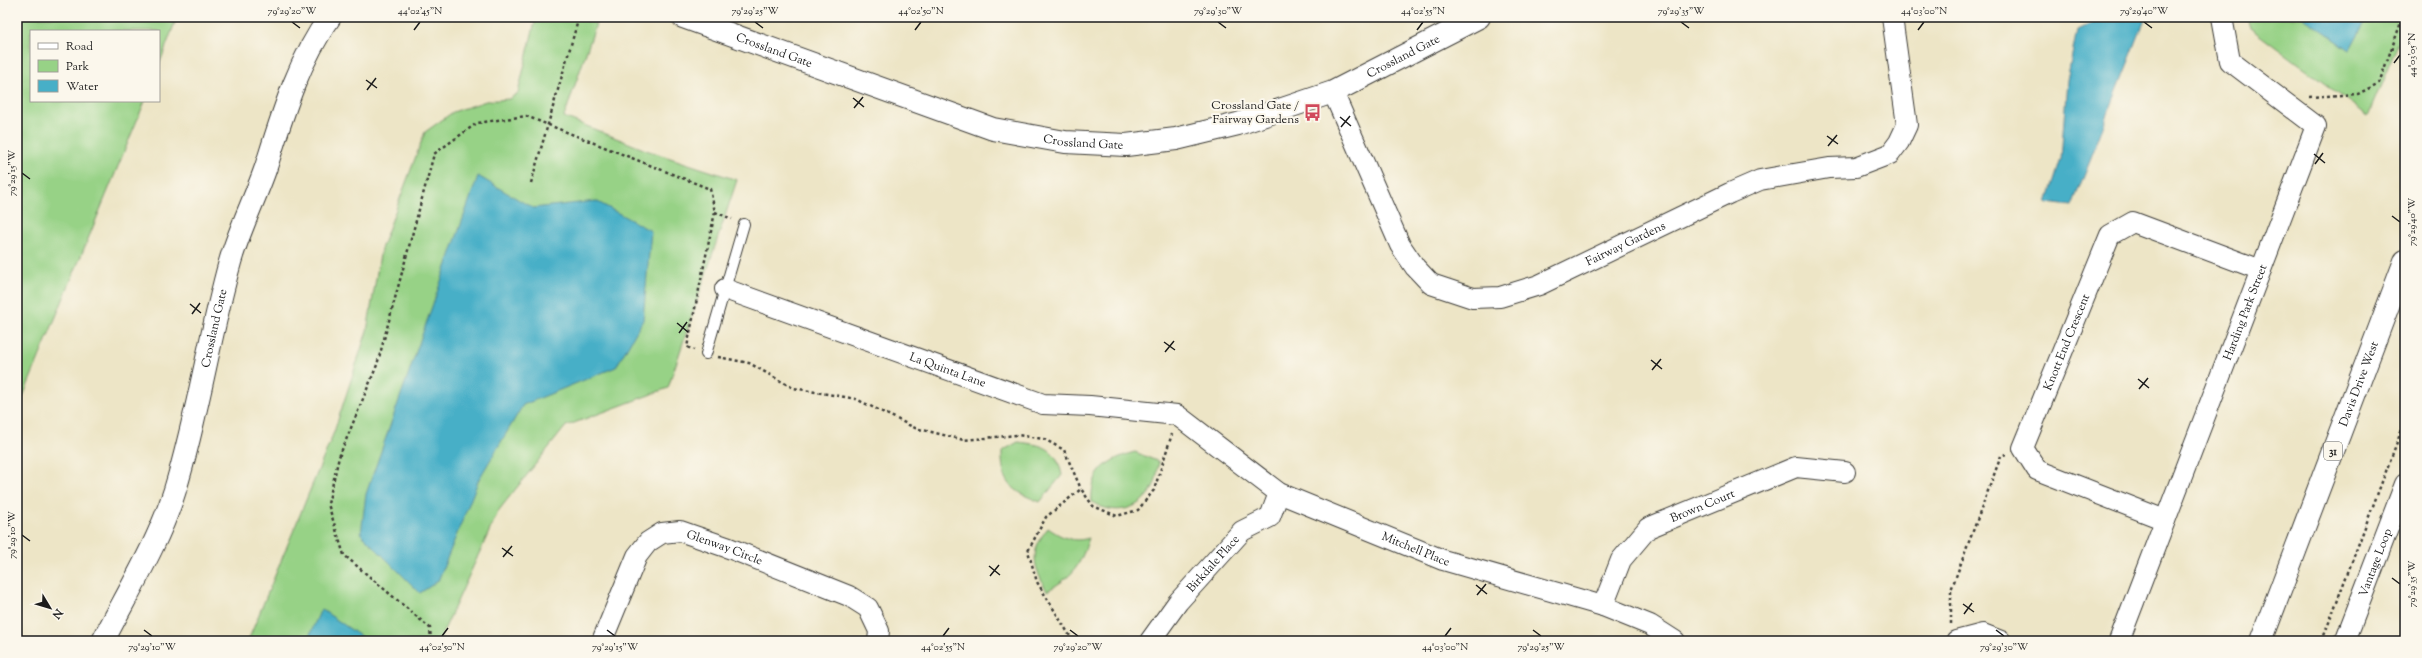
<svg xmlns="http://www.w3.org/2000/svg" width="2422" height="658" viewBox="0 0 2422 658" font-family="'Sorts Mill Goudy',serif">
<rect width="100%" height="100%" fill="#fbf7ec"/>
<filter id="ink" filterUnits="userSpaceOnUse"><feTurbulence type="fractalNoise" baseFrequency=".025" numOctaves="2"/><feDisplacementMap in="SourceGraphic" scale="8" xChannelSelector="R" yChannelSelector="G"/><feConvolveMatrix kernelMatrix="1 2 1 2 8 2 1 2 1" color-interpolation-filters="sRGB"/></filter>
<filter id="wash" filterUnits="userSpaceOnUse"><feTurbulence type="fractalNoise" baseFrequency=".012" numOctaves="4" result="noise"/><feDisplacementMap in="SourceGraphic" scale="16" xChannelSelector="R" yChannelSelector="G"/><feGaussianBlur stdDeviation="0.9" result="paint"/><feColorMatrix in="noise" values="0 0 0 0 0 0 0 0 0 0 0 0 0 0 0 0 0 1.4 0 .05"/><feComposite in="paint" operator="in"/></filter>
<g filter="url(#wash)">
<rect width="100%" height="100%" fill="#ede5c6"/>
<path fill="#97d286" stroke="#5a7751" d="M 17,17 L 177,17 L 159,65 L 159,31 L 31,31 L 31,101 L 145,101 L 17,411 Z
M 536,17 L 576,17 L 596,24 L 564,117 L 646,150 L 737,180 L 668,388 L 566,426 L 499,510 L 439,641 L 248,641 L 334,432 L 367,331 L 381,249 L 425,132 L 453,112 L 486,101 L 509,99 L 518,93 Z
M 2247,17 L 2405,17 L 2405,27 L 2368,116 L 2250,28 Z
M 1018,442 C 1044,445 1056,447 1062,475 L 1040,502 C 1012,491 1001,483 1002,451 Z
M 1135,452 L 1159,462 C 1157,470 1157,480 1153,487 C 1140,511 1114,516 1092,502 C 1090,471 1108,459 1135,452 Z
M 1048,528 C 1061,537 1073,543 1089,538 C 1079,568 1074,575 1047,591 C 1033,566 1029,551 1048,528 Z"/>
<path fill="#47afc7" stroke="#326672" d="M 2104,17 L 2146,17 L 2072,206 L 2047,203 L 2061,159 L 2067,80 L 2077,30 Z
M 2302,17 L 2368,17 L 2350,50 Z
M 478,176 L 533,208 L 596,201 L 651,231 L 643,320 L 616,367 L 523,405 L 479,479 L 438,581 L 420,593 L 361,534 L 366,494 Z
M 321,609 L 366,640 L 366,641 L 307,641 Z"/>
</g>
<g filter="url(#ink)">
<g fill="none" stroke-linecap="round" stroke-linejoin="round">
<defs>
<path id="lane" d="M 706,354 L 744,224"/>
<g id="street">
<path id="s1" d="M 1333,92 L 1400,245 L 1415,267 L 1431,284 L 1473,298 L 1500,297 L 1539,285 L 1730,193 L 1760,180 L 1829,168 L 1856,167 L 1890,154 L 1899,142 L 1907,125 L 1892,17"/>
<path id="s2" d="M 725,289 L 1043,404 L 1090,406 L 1177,415 L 1279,493 L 1443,560 L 1603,606 L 1650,625 L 1675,641"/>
<path id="s3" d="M 2165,520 L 2037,470 L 2023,448 L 2110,235 L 2133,222 L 2261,270"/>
<path id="s4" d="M 1603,606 L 1621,560 L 1648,528 L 1796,467 L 1845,472"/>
<path id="s5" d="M 602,641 L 637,556 L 648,542 L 662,533 L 680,531 L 729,548 L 849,596 L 868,608 L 879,631 L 878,641"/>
<path id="s6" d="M 1150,641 L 1178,602 L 1242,531 L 1270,517 L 1279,493"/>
<path d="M 1956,641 L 1983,634 L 2001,641"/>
<path id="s7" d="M 2119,641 L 2316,126 L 2230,61 L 2222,17"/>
<path id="s8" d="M 2345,641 L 2405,484"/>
</g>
<g id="secondary">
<path id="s9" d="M 683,17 L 993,129 L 1065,142 L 1126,145 L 1176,139 L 1238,124 L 1333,92 L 1479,17"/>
<path id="s10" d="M 103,641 C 128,592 159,542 175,490 C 198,415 209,337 230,262 C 239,230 255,199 266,167 C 282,116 298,61 330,17"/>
</g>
<g id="primary">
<path id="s11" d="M 2261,641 L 2405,261"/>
</g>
</defs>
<use href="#lane" stroke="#3b3a36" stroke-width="12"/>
<use href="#street" stroke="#3b3a36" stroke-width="22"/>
<use href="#secondary" stroke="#3b3a36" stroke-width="24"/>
<use href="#primary" stroke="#3b3a36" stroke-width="24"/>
<path stroke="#3b3a36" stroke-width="2.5" stroke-dasharray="3 3" stroke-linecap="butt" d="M 2309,97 L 2358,94 L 2379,83 L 2403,17
M 531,183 L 579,17
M 715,212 L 732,219
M 718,357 L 749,363 L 793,388 L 856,399 L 915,428 L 964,440 L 1017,435 L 1044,439 L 1064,450 L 1081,489
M 1951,624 L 1951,590 L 2001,456 L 2006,454
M 431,641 L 430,628 L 344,555 L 328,504 L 339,457 L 377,365 L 434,154 L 477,123 L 526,116 L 710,189 L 715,212 L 687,347 L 694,350
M 1073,641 L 1037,582 L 1028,551 L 1046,517 L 1081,489 L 1093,506 L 1117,516 L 1138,510 L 1154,490 L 1172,434
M 2322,641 L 2405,421"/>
<use href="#lane" stroke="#fff" stroke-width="10"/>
<use href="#street" stroke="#fff" stroke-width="20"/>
<use href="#secondary" stroke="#fff" stroke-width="22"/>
<use href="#primary" stroke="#fff" stroke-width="22"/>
</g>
</g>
<path fill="none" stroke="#1c1c1c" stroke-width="1.5" d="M 292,22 L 300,28M 755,22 L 763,28M 1218,22 L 1226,28M 1681,22 L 1689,28M 2144,22 L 2152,28M 414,30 L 420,22M 915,30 L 921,22M 1417,30 L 1423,22M 1918,30 L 1924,22M 2394,63 L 2400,55M 366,80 L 377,88M 367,90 L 376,78M 853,98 L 864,107M 854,108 L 863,97M 1340,117 L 1351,126M 1341,127 L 1350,116M 1827,136 L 1838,144M 1828,146 L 1837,135M 2314,154 L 2325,163M 2315,164 L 2323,153M 22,173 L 30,179M 2392,216 L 2400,222M 190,304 L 201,313M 192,314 L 200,303M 677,323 L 688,332M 679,333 L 687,322M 1164,342 L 1175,350M 1165,352 L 1174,341M 1651,360 L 1662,369M 1652,370 L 1661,359M 2138,379 L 2149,388M 2139,389 L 2148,378M 22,535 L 30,541M 502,548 L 513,556M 503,557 L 512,546M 989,566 L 1000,575M 990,576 L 999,565M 2392,578 L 2400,584M 1476,585 L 1487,594M 1477,595 L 1486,584M 1963,604 L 1974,612M 1964,614 L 1972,603M 144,630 L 152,636M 607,630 L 615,636M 1070,630 L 1078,636M 1533,630 L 1541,636M 1996,630 L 2004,636M 442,636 L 448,628M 943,636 L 949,628M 1445,636 L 1451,628"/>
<defs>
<symbol id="bus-bare" viewBox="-9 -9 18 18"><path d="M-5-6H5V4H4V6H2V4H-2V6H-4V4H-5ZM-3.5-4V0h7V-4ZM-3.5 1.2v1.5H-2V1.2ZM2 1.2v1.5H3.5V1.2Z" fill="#d1495b" stroke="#fbf7ec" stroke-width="2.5" paint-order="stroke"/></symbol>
</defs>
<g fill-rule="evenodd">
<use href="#bus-bare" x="1300" y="100" width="25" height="25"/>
</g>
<g text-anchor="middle" stroke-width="4" stroke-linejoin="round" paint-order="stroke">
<rect fill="#fbf7ec" stroke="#5f5e5a" stroke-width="1" x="2324" y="442" width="18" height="18" rx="3"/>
<g font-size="11" font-weight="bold" fill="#1c1c1c">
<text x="2333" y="455">31</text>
</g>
<g font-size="12" fill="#1c1c1c" stroke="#fbf7ec">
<text dy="4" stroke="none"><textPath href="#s9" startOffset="97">Crossland Gate</textPath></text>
<text dy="4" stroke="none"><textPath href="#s9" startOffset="757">Crossland Gate</textPath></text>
<text dy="4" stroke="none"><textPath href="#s9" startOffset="421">Crossland Gate</textPath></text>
<text dy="4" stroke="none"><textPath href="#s1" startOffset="425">Fairway Gardens</textPath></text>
<text dy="4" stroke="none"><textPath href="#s7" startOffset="352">Harding Park Street</textPath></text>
<text dy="4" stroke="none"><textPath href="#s10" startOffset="334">Crossland Gate</textPath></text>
<text dy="4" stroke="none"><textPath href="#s3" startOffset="278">Knott End Crescent</textPath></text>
<text dy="4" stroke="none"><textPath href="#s2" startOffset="237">La Quinta Lane</textPath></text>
<text dy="4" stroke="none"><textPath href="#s11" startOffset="275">Davis Drive West</textPath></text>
<text dy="4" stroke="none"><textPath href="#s4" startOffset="150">Brown Court</textPath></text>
<text dy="4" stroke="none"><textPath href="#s5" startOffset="192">Glenway Circle</textPath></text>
<text dy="4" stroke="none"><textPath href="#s2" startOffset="749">Mitchell Place</textPath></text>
<text dy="4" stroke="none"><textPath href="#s6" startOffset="100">Birkdale Place</textPath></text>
<text dy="4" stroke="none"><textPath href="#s8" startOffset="84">Vantage Loop</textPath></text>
</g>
<g font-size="12" fill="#1c1c1c" stroke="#fbf7ec" text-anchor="end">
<text x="1299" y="109">Crossland Gate /<tspan x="1299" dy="14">Fairway Gardens</tspan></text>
</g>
</g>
<rect width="2422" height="658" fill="none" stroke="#fbf7ec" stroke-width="44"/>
<rect x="30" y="30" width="130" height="72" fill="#fbf7ec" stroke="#a29f99"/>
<rect x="38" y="43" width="20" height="6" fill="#ffffff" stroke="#a29f99"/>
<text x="66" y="50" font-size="12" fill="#1c1c1c">Road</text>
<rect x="38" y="60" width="20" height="12" fill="#97d286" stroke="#a29f99"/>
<text x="66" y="70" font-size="12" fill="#1c1c1c">Park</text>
<rect x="38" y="80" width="20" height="12" fill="#47afc7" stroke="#a29f99"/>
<text x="66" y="90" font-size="12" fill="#1c1c1c">Water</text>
<g transform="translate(50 608) rotate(128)" stroke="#fbf7ec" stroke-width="3" paint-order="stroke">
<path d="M0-3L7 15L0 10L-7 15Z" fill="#1c1c1c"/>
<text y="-6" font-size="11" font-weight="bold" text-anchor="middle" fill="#1c1c1c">N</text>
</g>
<rect x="22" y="22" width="2378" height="614" fill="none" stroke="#1c1c1c" stroke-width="1.5"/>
<g font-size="10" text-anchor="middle" fill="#1c1c1c">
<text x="292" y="14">79°29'20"W</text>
<text x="420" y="14">44°02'45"N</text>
<text x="755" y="14">79°29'25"W</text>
<text x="921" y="14">44°02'50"N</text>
<text x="1218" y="14">79°29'30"W</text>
<text x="1423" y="14">44°02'55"N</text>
<text x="1681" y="14">79°29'35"W</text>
<text x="1924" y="14">44°03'00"N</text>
<text x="2144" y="14">79°29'40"W</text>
<text transform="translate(2411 55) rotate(-90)" y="4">44°03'05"N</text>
<text transform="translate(11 173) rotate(-90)" y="4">79°29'15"W</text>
<text transform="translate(2411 222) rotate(-90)" y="4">79°29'40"W</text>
<text transform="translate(11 535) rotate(-90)" y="4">79°29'10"W</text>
<text transform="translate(2411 584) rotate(-90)" y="4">79°29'35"W</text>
<text x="152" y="650">79°29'10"W</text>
<text x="442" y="650">44°02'50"N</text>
<text x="615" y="650">79°29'15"W</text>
<text x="943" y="650">44°02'55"N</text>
<text x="1078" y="650">79°29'20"W</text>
<text x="1445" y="650">44°03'00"N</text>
<text x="1541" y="650">79°29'25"W</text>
<text x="2004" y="650">79°29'30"W</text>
</g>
</svg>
